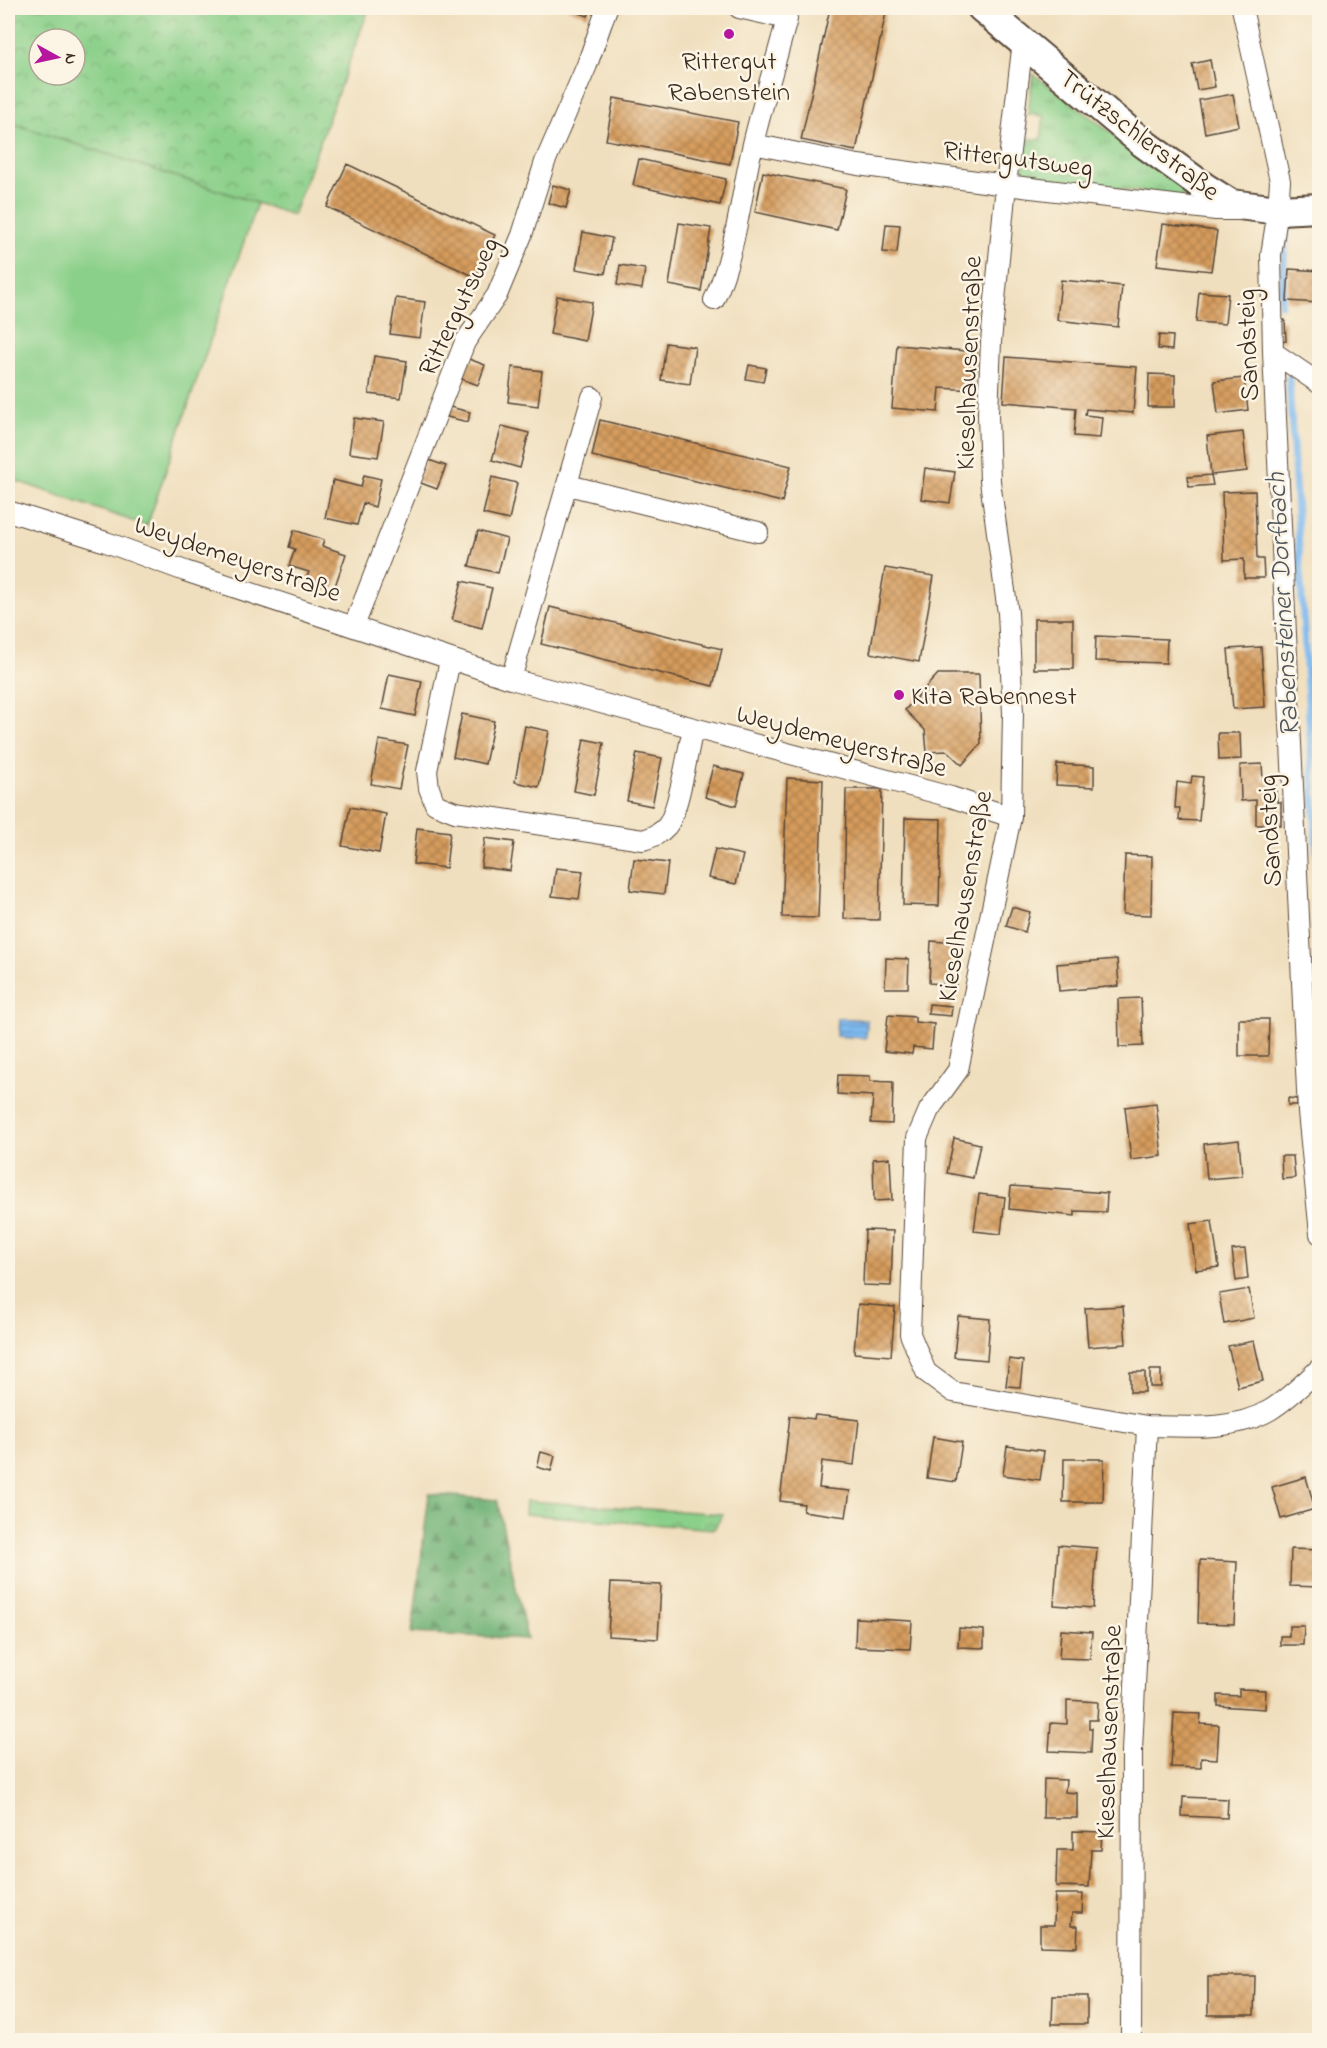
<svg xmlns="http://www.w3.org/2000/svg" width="1327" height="2048" viewBox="0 0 1327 2048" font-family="'Indie Flower',sans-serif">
<defs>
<pattern id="grass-tufts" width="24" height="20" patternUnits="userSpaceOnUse" patternTransform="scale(1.5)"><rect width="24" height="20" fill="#8bd08a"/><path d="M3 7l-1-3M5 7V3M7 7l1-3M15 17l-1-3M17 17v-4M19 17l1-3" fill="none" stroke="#73a970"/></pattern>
<pattern id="forest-firs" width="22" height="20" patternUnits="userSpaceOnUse" patternTransform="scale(1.5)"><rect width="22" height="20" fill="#70b276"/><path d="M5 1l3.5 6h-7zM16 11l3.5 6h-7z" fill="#5d9160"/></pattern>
<pattern id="park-crowns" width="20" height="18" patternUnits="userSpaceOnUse" patternTransform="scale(1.5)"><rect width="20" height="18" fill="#8bd08a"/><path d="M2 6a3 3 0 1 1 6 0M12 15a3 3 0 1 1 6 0" fill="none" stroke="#73a970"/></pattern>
<pattern id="water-rules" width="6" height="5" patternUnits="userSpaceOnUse" patternTransform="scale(1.5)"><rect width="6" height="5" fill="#7ebaf0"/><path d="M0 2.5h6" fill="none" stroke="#6897c2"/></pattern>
<pattern id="building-cross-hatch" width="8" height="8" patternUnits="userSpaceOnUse" patternTransform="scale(1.5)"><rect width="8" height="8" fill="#d59b5c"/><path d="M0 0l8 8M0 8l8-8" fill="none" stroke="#ae7f4b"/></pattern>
</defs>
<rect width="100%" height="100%" fill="#fcf5e5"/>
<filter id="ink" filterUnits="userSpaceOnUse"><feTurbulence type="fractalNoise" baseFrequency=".0167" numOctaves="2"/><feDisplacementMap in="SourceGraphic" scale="12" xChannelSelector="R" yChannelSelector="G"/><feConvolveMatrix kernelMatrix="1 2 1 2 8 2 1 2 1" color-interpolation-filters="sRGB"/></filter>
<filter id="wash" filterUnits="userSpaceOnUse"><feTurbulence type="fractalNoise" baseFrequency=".008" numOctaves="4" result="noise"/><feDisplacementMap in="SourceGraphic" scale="24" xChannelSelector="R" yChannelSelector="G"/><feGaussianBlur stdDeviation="1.35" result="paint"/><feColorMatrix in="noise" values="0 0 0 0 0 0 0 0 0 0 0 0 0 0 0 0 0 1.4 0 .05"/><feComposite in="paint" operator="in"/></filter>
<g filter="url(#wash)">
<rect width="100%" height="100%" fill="#f0dfbe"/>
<path fill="url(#grass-tufts)" stroke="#637d54" stroke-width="1.5" d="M 1033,74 L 1199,199 L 1022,177 L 1025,138 L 1041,140 L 1044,116 L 1028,114 Z
M 526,1501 L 723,1514 L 714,1529 L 525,1514 Z"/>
<path fill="url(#forest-firs)" stroke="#566e4a" stroke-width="1.5" d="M 429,1494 L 497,1500 L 527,1639 L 412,1633 Z"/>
<path fill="url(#park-crowns)" stroke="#637d54" stroke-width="1.5" fill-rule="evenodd" d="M 8,8 L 369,8 L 293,215 L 8,122 ZM 39,39 L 75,39 L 75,75 L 39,75 Z"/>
<path fill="#8bd08a" stroke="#637d54" stroke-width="1.5" d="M 8,122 L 257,203 L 147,526 L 8,478 Z"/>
<path fill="url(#water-rules)" stroke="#5c7287" stroke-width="1.5" d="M 837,1018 L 867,1020 L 866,1038 L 836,1036 Z"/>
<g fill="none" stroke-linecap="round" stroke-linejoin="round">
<path stroke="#7ebaf0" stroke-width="7" d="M 1281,304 L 1286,229
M 1289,378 L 1320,902"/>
</g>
<g id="blocks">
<path fill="url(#building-cross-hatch)" d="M 565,8 L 591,8 L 588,16 Z
M 830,8 L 887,8 L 856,151 L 801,140 Z
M 1210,60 L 1215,87 L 1197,90 L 1192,64 Z
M 1233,94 L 1239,126 L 1205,133 L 1199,100 Z
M 614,98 L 738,122 L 730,164 L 606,140 Z
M 639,159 L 726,179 L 720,205 L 633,185 Z
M 347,164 L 495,235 L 475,277 L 327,207 Z
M 763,172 L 846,189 L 837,230 L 755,212 Z
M 553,185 L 571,190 L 566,208 L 548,203 Z
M 679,223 L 711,228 L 701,291 L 669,285 Z
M 886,224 L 900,225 L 897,253 L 883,252 Z
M 1163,224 L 1217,231 L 1211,271 L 1157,265 Z
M 583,232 L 612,238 L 605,274 L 576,269 Z
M 620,265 L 645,269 L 642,289 L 617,285 Z
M 1289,269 L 1320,271 L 1320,303 L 1287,301 Z
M 1061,280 L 1122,286 L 1118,327 L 1057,320 Z
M 1199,292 L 1228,294 L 1225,324 L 1196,322 Z
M 557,296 L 592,302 L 585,341 L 550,334 Z
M 396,298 L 425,302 L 420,338 L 390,334 Z
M 1285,320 L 1286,341 L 1280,342 L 1278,321 Z
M 1159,335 L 1173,336 L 1172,350 L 1158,349 Z
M 666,343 L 695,347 L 690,384 L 661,380 Z
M 897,345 L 977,352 L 973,390 L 940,388 L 938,412 L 892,408 Z
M 374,356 L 407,361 L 401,398 L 369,394 Z
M 1006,357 L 1137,367 L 1133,413 L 1086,409 L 1085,415 L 1102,417 L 1100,438 L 1074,436 L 1076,408 L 1003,402 Z
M 466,358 L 485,365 L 478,385 L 459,378 Z
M 749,365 L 766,368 L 763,382 L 746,379 Z
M 512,367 L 542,371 L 538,406 L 508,402 Z
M 1149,374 L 1175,375 L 1175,407 L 1148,407 Z
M 1244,378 L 1248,410 L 1218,414 L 1214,381 Z
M 446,406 L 470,412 L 468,422 L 443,416 Z
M 354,418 L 384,422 L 378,457 L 349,453 Z
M 600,420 L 791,466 L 782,502 L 592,456 Z
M 502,426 L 529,433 L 520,468 L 492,460 Z
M 1243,432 L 1247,471 L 1211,475 L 1207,436 Z
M 426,459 L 446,466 L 437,489 L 418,482 Z
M 925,468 L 955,472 L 950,503 L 921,499 Z
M 364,475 L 381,479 L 375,507 L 363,503 L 357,525 L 325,518 L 333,480 L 361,487 Z
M 1211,475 L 1213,485 L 1189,487 L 1188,477 Z
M 492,477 L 517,483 L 509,520 L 483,514 Z
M 1255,491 L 1257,559 L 1263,559 L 1264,578 L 1244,578 L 1244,559 L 1224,560 L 1222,492 Z
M 294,530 L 324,540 L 322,546 L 346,554 L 334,589 L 306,579 L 309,572 L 289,566 L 295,549 L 289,547 Z
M 478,531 L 507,539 L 498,573 L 469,566 Z
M 885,568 L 934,576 L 919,662 L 870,653 Z
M 462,581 L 492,588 L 482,628 L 452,620 Z
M 550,607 L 722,649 L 713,686 L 541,644 Z
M 1034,619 L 1073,619 L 1073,669 L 1034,669 Z
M 1096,636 L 1167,639 L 1166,663 L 1095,661 Z
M 1261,647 L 1265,707 L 1233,709 L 1228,649 Z
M 389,674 L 422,681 L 415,716 L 382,709 Z
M 938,674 L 979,674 L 981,744 L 962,765 L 947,751 L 927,752 L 925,730 L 905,710 Z
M 462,714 L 494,721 L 485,764 L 453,757 Z
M 525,726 L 549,731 L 539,787 L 515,782 Z
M 1218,733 L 1240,733 L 1241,759 L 1219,760 Z
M 584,739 L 604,743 L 594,795 L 574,791 Z
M 379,740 L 408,745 L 399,789 L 371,784 Z
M 637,753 L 662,758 L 652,806 L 627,801 Z
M 1057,764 L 1094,766 L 1094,787 L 1056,785 Z
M 1262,764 L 1263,780 L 1275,779 L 1277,802 L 1281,802 L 1281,825 L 1256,825 L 1256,800 L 1241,801 L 1240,765 Z
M 713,766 L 744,774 L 736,806 L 705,797 Z
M 1192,776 L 1203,777 L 1199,821 L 1179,820 L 1180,808 L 1175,808 L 1177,782 L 1191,784 Z
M 787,778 L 823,780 L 818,918 L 782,917 Z
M 846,789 L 882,789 L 879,920 L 844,919 Z
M 350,807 L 386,814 L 379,853 L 342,846 Z
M 905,818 L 941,819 L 939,906 L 903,905 Z
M 417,828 L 450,832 L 446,868 L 413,864 Z
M 485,838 L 514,842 L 510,871 L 481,867 Z
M 715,849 L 743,855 L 736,884 L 708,878 Z
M 1125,855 L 1152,856 L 1151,915 L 1123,914 Z
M 634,859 L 668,863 L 664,894 L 630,890 Z
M 556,868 L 583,871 L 579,899 L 552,896 Z
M 1012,907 L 1030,912 L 1025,932 L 1006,926 Z
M 931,941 L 958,943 L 956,985 L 929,983 Z
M 886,958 L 909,959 L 908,988 L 885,988 Z
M 1117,959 L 1119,986 L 1059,991 L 1057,964 Z
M 1141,998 L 1143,1046 L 1119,1047 L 1118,999 Z
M 929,1004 L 952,1006 L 951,1016 L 928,1014 Z
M 888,1015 L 915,1017 L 915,1022 L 934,1024 L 932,1049 L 913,1047 L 912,1054 L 884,1051 Z
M 1239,1019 L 1269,1019 L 1268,1056 L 1239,1056 Z
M 838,1075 L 870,1076 L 870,1081 L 893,1082 L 892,1124 L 871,1123 L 873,1096 L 837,1094 Z
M 1288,1098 L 1297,1099 L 1297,1105 L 1288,1105 Z
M 1156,1103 L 1162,1156 L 1131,1160 L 1125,1107 Z
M 954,1138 L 980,1144 L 973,1178 L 947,1173 Z
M 1239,1140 L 1242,1176 L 1207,1179 L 1204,1144 Z
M 1281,1156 L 1293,1156 L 1295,1178 L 1282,1179 Z
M 890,1158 L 892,1200 L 874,1201 L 873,1159 Z
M 1011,1186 L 1107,1193 L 1106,1212 L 1075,1211 L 1075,1216 L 1009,1209 Z
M 979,1194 L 1005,1197 L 1001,1234 L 974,1231 Z
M 1212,1221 L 1219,1267 L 1196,1270 L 1190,1224 Z
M 865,1230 L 893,1231 L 891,1286 L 863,1285 Z
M 1245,1249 L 1248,1279 L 1236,1281 L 1232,1250 Z
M 1249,1289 L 1254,1318 L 1224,1324 L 1219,1294 Z
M 858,1304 L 895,1307 L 891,1356 L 854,1353 Z
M 1123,1306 L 1126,1344 L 1088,1347 L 1085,1308 Z
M 958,1316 L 990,1319 L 987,1360 L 954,1357 Z
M 1254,1341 L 1263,1381 L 1238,1387 L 1228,1346 Z
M 1009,1359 L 1023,1361 L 1020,1387 L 1006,1386 Z
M 1150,1370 L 1161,1370 L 1161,1387 L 1150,1387 Z
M 1130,1372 L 1145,1372 L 1145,1392 L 1130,1392 Z
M 815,1415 L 859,1420 L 854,1465 L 822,1461 L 819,1488 L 850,1491 L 846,1517 L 803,1511 L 804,1504 L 780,1501 L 790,1416 L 814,1419 Z
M 933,1437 L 962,1442 L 956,1482 L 927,1478 Z
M 1007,1446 L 1044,1451 L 1040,1480 L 1003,1475 Z
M 541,1452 L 555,1456 L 551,1471 L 537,1467 Z
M 1064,1459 L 1104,1459 L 1103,1502 L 1063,1502 Z
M 1306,1477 L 1315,1509 L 1281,1519 L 1272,1487 Z
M 1058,1545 L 1097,1548 L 1093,1608 L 1054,1605 Z
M 1291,1549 L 1320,1550 L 1320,1587 L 1290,1586 Z
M 1200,1560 L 1237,1562 L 1234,1624 L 1198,1623 Z
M 611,1583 L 661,1585 L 658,1639 L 608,1636 Z
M 856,1618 L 912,1621 L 910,1649 L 855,1647 Z
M 1289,1626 L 1304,1626 L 1303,1645 L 1280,1645 L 1280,1636 L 1289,1636 Z
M 959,1628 L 984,1630 L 984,1648 L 958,1647 Z
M 1061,1630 L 1092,1632 L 1090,1659 L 1059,1658 Z
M 1239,1689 L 1266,1690 L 1265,1709 L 1218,1706 L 1218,1695 L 1239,1696 Z
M 1067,1700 L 1098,1702 L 1097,1720 L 1089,1720 L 1089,1728 L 1092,1728 L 1091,1753 L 1049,1751 L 1051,1723 L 1067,1724 Z
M 1174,1713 L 1201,1714 L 1200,1724 L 1219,1725 L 1217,1759 L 1201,1758 L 1201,1768 L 1171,1767 Z
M 1044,1779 L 1066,1780 L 1065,1792 L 1077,1793 L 1077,1818 L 1043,1818 Z
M 1183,1797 L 1228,1799 L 1227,1818 L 1182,1816 Z
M 1073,1831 L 1102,1832 L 1101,1850 L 1091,1850 L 1089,1887 L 1056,1886 L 1057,1850 L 1073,1850 Z
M 1055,1894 L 1083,1894 L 1082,1913 L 1072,1913 L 1071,1926 L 1078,1926 L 1077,1947 L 1040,1946 L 1040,1925 L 1054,1925 Z
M 1208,1976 L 1255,1976 L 1254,2015 L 1208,2015 Z
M 1053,1996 L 1087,1996 L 1087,2024 L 1052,2024 Z"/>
</g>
</g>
<g filter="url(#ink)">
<use href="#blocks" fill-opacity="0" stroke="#564536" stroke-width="1.5"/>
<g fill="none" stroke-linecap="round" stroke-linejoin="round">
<defs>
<path id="street" d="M 1242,8 L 1280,181 L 1278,210 L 1271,255 L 1273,352 L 1308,1112 L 1320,1234
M 1023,41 L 1006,185 L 991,342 L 988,414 L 990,481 L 1008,613 L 1013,713 L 1011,817 L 958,1070 L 929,1110 L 917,1138 L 910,1334 L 926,1372 L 953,1392 L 1147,1426 L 1132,1751 L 1131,2040
M 753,144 L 858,165 L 1006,185 L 1216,210 L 1239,210
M 714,300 C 736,253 741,194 753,144 C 763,102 776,61 787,19 L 739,8
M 1273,352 L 1320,384
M 592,397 L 511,679 L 951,797 L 1011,817
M 568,485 L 758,532
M 8,511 L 106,542 L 185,571 L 511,679
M 354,626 L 465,342 L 497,295 L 522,235 L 545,162 L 587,65 L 607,8
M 450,660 L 427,771 L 429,788 L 435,804 L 455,812 L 643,840 C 653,837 660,834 667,826 C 679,811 688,749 693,728
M 1147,1426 C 1187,1427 1234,1431 1270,1410 C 1288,1399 1304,1383 1320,1368"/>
<path id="secondary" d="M 982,8 L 1143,143 L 1204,187 L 1231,204 L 1278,210 L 1320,208"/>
</defs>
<use href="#street" stroke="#564536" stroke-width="22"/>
<use href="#secondary" stroke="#564536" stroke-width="32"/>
<use href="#street" stroke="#fff" stroke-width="20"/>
<use href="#secondary" stroke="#fff" stroke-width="28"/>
</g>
</g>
<g fill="#b5179e" stroke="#fcf5e5" stroke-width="2">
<circle cx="729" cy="34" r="6"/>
<circle cx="899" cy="695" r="6"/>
</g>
<g text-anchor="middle" stroke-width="5" stroke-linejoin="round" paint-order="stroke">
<g font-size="27" fill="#3b2a1e" stroke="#fcf5e5">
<text x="729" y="69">Rittergut<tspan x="729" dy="31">Rabenstein</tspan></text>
<text x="911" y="704" text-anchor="start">Kita Rabennest</text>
</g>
<g font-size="27" fill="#3b2a1e" stroke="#fcf5e5">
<text transform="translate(1140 134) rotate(38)" y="9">Trützschlerstraße</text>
<text transform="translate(1018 158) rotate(7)" y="9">Rittergutsweg</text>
<text transform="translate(458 306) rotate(-64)" y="9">Rittergutsweg</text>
<text transform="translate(1247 345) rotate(-92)" y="9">Sandsteig</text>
<text transform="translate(968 363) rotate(-88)" y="9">Kieselhausenstraße</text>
<text transform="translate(238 558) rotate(19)" y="9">Weydemeyerstraße</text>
<text transform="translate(842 740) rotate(15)" y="9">Weydemeyerstraße</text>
<text transform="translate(1269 831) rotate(-93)" y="9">Sandsteig</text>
<text transform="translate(964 896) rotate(-80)" y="9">Kieselhausenstraße</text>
<text transform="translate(1108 1732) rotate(-88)" y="9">Kieselhausenstraße</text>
</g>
<g font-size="28" font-style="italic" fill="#4f555d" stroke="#fcf5e5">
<text transform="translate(1281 605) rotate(-93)" y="10">Rabensteiner Dorfbach</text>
</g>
</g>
<rect width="1327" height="2048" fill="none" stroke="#fcf5e5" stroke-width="30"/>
<g transform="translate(57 57) rotate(98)"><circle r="28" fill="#fcf5e5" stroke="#afa495" stroke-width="1.5"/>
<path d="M0-4.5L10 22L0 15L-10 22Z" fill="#b5179e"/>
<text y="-9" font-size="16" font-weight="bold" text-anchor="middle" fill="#3b2a1e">N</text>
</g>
</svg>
